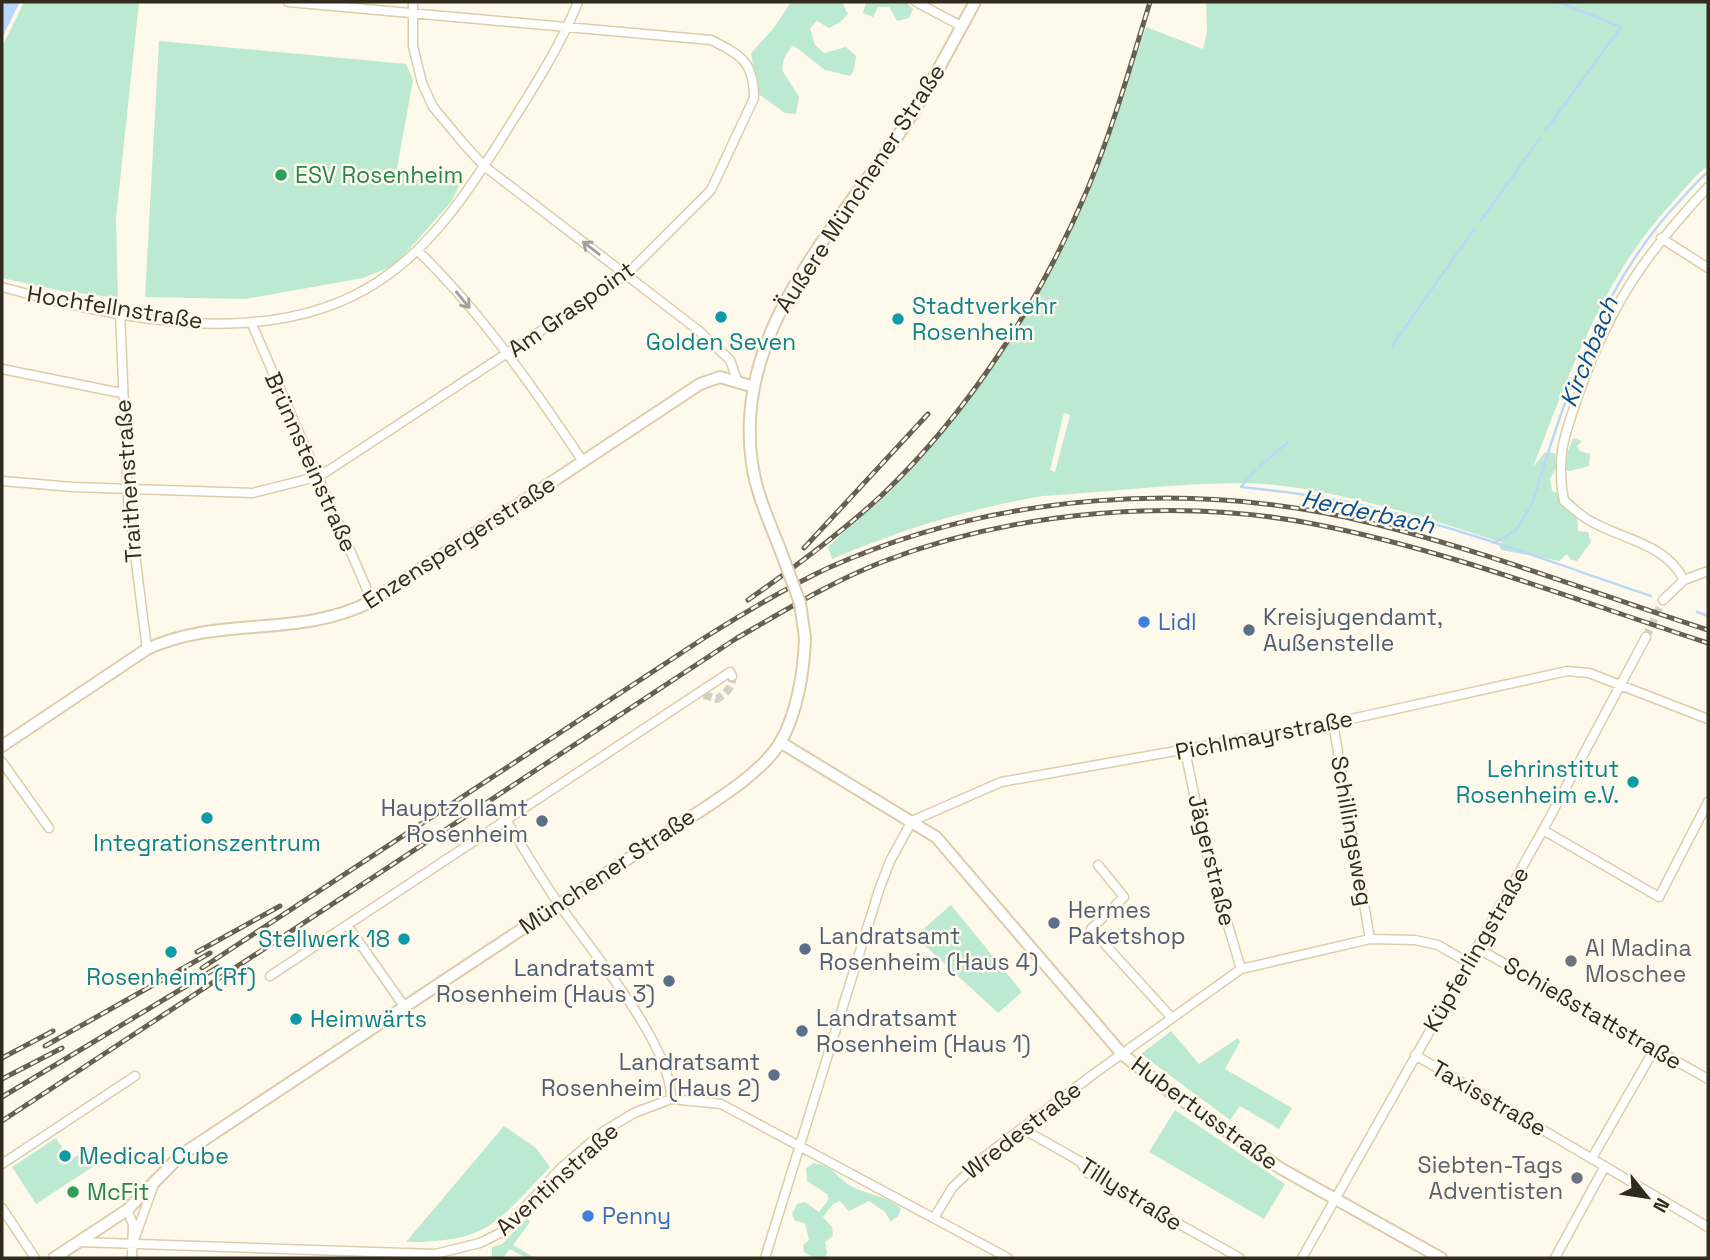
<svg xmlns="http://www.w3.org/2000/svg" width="1710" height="1260" viewBox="0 0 1710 1260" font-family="'Space Grotesk',sans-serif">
<rect width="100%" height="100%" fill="#fef9eb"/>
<path fill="#bce9d1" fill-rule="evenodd" d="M 24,2 L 139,2 L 116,218 L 118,298 L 62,291 L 2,278 L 2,47 Z
M 791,2 L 842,2 L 848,14 L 839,23 L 829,28 L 817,21 L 810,28 L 815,45 L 824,53 L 846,47 L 856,56 L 854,70 L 850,76 L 825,70 L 793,45 L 784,58 L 782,70 L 799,97 L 796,114 L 785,113 L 757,93 L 751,53 L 773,29 Z
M 866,2 L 906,2 L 913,9 L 909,18 L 897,21 L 889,7 L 878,7 L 873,17 L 863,13 Z
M 1206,2 L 1708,2 L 1708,166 C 1694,176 1683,191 1671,204 C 1601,280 1570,373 1533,467 L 1545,452 L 1554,453 L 1564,462 L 1573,438 L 1582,441 L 1577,446 L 1580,451 L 1590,454 L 1589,466 L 1570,471 L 1556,468 L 1550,479 L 1552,491 L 1568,496 L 1577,504 L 1578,531 L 1588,532 L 1591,542 L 1577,561 L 1571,560 L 1567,554 L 1559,561 L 1501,550 L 1499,546 L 1503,543 C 1428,518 1322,484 1244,483 C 1177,483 1110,492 1043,496 C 971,508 899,530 832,559 L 828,547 C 866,510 906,474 941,434 C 1044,314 1098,176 1146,27 L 1203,49 L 1207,32 ZM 1064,413 L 1070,415 L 1055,472 L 1050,470 Z
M 159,41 L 406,64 L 413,80 L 397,168 L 424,183 L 460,184 L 451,202 L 395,265 L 363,278 L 245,299 L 145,297 Z
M 951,905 L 1022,992 L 998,1013 L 918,939 L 921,931 Z
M 1171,1031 L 1199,1064 L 1238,1038 L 1240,1042 L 1225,1069 L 1292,1108 L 1279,1129 L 1240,1106 L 1230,1120 L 1141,1054 Z
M 1175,1110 L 1285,1184 L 1264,1219 L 1149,1152 Z
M 504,1126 L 536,1148 L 550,1167 C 496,1223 489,1242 406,1242 Z
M 56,1138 L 70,1160 L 88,1149 L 97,1164 L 36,1204 L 12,1167 Z
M 814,1163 C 837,1168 835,1177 851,1186 C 867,1195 885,1195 901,1208 L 899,1215 L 891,1222 L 885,1212 L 869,1201 L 849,1211 L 840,1201 L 833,1204 L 823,1217 L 832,1227 L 833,1236 L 825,1242 L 827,1253 L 825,1258 L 815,1258 L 804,1252 L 803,1245 L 809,1240 L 805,1223 L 795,1221 L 792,1214 L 797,1204 L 805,1202 L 819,1212 L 829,1199 L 827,1194 L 807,1181 L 806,1168 Z
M 527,1218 L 530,1222 L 513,1245 L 535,1258 L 526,1258 L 510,1249 L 503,1258 L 492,1258 L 492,1247 L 502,1244 Z"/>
<path fill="#bad7f9" d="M 2,2 L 20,2 L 2,38 Z"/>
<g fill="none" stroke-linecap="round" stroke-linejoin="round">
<path stroke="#bad7f9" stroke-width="2.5" d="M 1545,131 L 1621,27 L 1559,2
M 1480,222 L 1540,138
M 1392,346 L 1474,229
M 1260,466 L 1288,442
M 1255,470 L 1241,487 C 1286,492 1330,497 1374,508 C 1468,530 1559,565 1651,596
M 1494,543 L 1516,530 L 1531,506 C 1565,399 1598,290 1675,206 C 1686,195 1696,181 1708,172
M 1697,612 L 1708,616"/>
<path stroke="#d5d0c2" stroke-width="8" stroke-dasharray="8 4" stroke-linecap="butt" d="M 1646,637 L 1663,600
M 704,695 L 717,699 C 726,694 733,687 732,676"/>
<defs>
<path id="street" d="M 413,2 L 413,46 L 422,83 L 433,107 L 464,144 L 484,166 L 698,330 L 730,360 L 737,380
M 916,2 L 961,26
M 1661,238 L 1708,268
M 417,250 C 480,311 533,387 582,460
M 2,287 C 118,319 271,353 379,281 C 431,247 468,192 500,141 C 528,96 558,52 578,2
M 120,312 L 128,499 L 147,649
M 251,322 L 372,601
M 2,369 L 121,393
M 2,481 L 73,487 L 253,493 L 320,476 L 626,275 L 711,190 L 754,98 C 754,62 741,55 711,40 L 288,2
M 1684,580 C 1665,544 1628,541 1594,523 C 1583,518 1573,508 1564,501 C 1555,455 1566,430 1581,388 C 1611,303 1647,252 1708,187
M 1663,600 L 1684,580 L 1708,571
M 1333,723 L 1370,939
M 1185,751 L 1206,851 L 1241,969
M 2,762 L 49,828
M 507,821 C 524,850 541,879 561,907 C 592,952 672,1045 671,1099
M 1543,830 L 1659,897 L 1708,802
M 1098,865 L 1124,897 L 1091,929 L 1171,1017
M 347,925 L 404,1006
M 1477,948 L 1708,1079
M 270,976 L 730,672 L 732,676
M 1415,1055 L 1708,1227
M 1023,1129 L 1081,1162 L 1086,1172 L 1240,1258
M 1592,1158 L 1655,1048
M 2,1164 L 135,1076
M 2,1208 L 35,1258
M 127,1210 L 133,1224 L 132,1258
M 934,1218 L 952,1188 L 984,1157 L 1095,1073 L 1241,969 L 1370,939 L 1415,940 L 1438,945 L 1469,963
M 79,1242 L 435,1254 L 480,1243 L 502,1232 L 561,1168 L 604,1131 L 634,1113 L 671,1099 L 721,1104 L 1008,1258
M 133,1243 L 153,1187
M 765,1258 L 879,890 L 890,861 L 912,821 L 1001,782 L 1333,723 L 1567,671 L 1589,673 L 1708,719
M 1302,1258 L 1543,830 L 1646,637
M 1555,1258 L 1605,1166"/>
<path id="secondary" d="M 780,549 C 769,521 756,493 752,463 C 733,337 829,236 895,140 C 925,97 949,49 975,2
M 780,742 L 936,837 L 1122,1054 L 1169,1091 L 1280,1168 L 1441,1258
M 2,746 L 147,649 C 220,615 299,639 372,601 L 700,384 L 720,377 L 754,387
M 54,1258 L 127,1210 L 181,1155 L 670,831 C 703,808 759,777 780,743 C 797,714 804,671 805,638"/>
</defs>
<use href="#street" stroke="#daceaa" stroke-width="11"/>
<use href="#secondary" stroke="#daceaa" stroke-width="14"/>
<use href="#street" stroke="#fff" stroke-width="8"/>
<use href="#secondary" stroke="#fff" stroke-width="10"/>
<defs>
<path id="rail" d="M 804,548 L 928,414
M 748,600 C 795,567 840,534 882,495 C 970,411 1041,300 1088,188 C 1113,128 1131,64 1150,2
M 197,952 L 280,906
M 202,968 L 704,638 C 744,613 785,588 828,568 C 996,493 1192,479 1371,523 C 1485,551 1596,594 1708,630
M 45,1046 L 210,953
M 2,1058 L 53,1031
M 2,1079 L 62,1048
M 2,1097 L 218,967
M 2,1121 L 737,638 C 784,611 831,582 882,562 C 1014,511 1175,497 1314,524 C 1448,550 1578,601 1708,643"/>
</defs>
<use href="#rail" stroke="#656052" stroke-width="5"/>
<use href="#rail" stroke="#fef9eb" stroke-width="2.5" stroke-dasharray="8" stroke-linecap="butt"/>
<defs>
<path id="secondary-bridge" d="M 780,549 L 800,603 L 805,638"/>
</defs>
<use href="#secondary-bridge" stroke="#daceaa" stroke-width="14" stroke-linecap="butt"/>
<use href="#secondary-bridge" stroke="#fff" stroke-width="10"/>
</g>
<defs><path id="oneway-shaft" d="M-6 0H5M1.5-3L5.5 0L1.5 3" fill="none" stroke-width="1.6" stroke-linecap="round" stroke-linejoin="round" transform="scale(1.75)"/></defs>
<g stroke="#a2a099">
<use href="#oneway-shaft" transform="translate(591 248) rotate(-142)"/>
<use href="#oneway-shaft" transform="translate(463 300) rotate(51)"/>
</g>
<g fill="#2e9e5b" stroke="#fef9eb" stroke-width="2.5">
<circle cx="281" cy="175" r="7"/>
<circle cx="73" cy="1192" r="7"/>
</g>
<g fill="#0f9aa8" stroke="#fef9eb" stroke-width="2.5">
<circle cx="721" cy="317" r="7"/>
<circle cx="898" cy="319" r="7"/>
<circle cx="1633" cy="782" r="7"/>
<circle cx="207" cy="818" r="7"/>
<circle cx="404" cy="939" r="7"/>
<circle cx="171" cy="952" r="7"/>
<circle cx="296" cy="1019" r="7"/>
<circle cx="65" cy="1156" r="7"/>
</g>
<g fill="#3f7fe0" stroke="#fef9eb" stroke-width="2.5">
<circle cx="1144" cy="622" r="7"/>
<circle cx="588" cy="1216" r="7"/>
</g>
<g fill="#5c6f8a" stroke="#fef9eb" stroke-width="2.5">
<circle cx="1249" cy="630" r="7"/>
<circle cx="542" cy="821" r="7"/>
<circle cx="1054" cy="923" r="7"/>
<circle cx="805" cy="949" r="7"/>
<circle cx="669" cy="981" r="7"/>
<circle cx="802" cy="1031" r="7"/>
<circle cx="774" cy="1075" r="7"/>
</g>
<g fill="#6b7280" stroke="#fef9eb" stroke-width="2.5">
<circle cx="1571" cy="961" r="7"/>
<circle cx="1577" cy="1178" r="7"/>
</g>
<g text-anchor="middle" stroke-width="5" stroke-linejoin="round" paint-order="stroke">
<g font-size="23" fill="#27864d" stroke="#fef9eb" text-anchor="start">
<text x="295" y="183">ESV Rosenheim</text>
<text x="87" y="1200">McFit</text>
</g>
<g font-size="23" fill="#302b1d" stroke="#fef9eb">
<text transform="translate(860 188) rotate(-57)" y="8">Äußere Münchener Straße</text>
<text transform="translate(115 307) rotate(9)" y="8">Hochfellnstraße</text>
<text transform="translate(571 309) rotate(-35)" y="8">Am Graspoint</text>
<text transform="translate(311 462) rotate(66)" y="8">Brünnsteinstraße</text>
<text transform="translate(128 481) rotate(-94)" y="8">Traithenstraße</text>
<text transform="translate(459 542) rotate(-33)" y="8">Enzenspergerstraße</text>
<text transform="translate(1264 735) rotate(-11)" y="8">Pichlmayrstraße</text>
<text transform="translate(1352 831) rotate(80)" y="8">Schillingsweg</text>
<text transform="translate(1212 860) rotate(76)" y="8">Jägerstraße</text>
<text transform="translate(607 871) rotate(-34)" y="8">Münchener Straße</text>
<text transform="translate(1476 949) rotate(-60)" y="8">Küpferlingstraße</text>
<text transform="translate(1593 1013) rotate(30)" y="8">Schießstattstraße</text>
<text transform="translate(1489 1098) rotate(30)" y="8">Taxisstraße</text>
<text transform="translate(1205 1113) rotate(36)" y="8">Hubertusstraße</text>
<text transform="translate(1022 1130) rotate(-38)" y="8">Wredestraße</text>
<text transform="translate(557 1179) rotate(-42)" y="8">Aventinstraße</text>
<text transform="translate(1131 1194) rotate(32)" y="8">Tillystraße</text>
</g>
<g font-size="23" fill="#0d838f" stroke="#fef9eb" text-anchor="start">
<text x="912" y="314">Stadtverkehr<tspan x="912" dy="26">Rosenheim</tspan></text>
<text x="721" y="350" text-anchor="middle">Golden Seven</text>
<text x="1619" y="777" text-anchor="end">Lehrinstitut<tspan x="1619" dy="26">Rosenheim e.V.</tspan></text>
<text x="207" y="851" text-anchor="middle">Integrationszentrum</text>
<text x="390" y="947" text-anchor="end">Stellwerk 18</text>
<text x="171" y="985" text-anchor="middle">Rosenheim (Rf)</text>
<text x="310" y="1027">Heimwärts</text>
<text x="79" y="1164">Medical Cube</text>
</g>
<g font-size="23" fill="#4e5e75" stroke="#fef9eb" text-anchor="start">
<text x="1263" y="625">Kreisjugendamt,<tspan x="1263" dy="26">Außenstelle</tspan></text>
<text x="528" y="816" text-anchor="end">Hauptzollamt<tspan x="528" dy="26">Rosenheim</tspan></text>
<text x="1068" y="918">Hermes<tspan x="1068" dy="26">Paketshop</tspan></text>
<text x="819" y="944">Landratsamt<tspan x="819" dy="26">Rosenheim (Haus 4)</tspan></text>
<text x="655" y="976" text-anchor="end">Landratsamt<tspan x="655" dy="26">Rosenheim (Haus 3)</tspan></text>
<text x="816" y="1026">Landratsamt<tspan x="816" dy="26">Rosenheim (Haus 1)</tspan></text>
<text x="760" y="1070" text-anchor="end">Landratsamt<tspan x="760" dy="26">Rosenheim (Haus 2)</tspan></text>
</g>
<g font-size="23" fill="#366cbe" stroke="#fef9eb" text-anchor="start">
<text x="1158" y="630">Lidl</text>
<text x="602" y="1224">Penny</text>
</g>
<g font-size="23" fill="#5b616d" stroke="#fef9eb" text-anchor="start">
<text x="1585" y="956">Al Madina<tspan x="1585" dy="26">Moschee</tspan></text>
<text x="1563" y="1173" text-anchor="end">Siebten-Tags<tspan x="1563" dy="26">Adventisten</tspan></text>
</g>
<g font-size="24" font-style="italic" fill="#064f90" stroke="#fef9eb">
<text transform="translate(1589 352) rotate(-68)" y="8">Kirchbach</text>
<text transform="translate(1368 512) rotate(12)" y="8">Herderbach</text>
</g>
</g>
<rect width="1710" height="1260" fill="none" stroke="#302b1d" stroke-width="7"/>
<g transform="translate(1647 1197) rotate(120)" stroke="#fef9eb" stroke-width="5" paint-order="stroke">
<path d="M0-5L12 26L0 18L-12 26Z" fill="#302b1d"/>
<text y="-10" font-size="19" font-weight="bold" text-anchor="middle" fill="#302b1d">N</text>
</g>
</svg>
